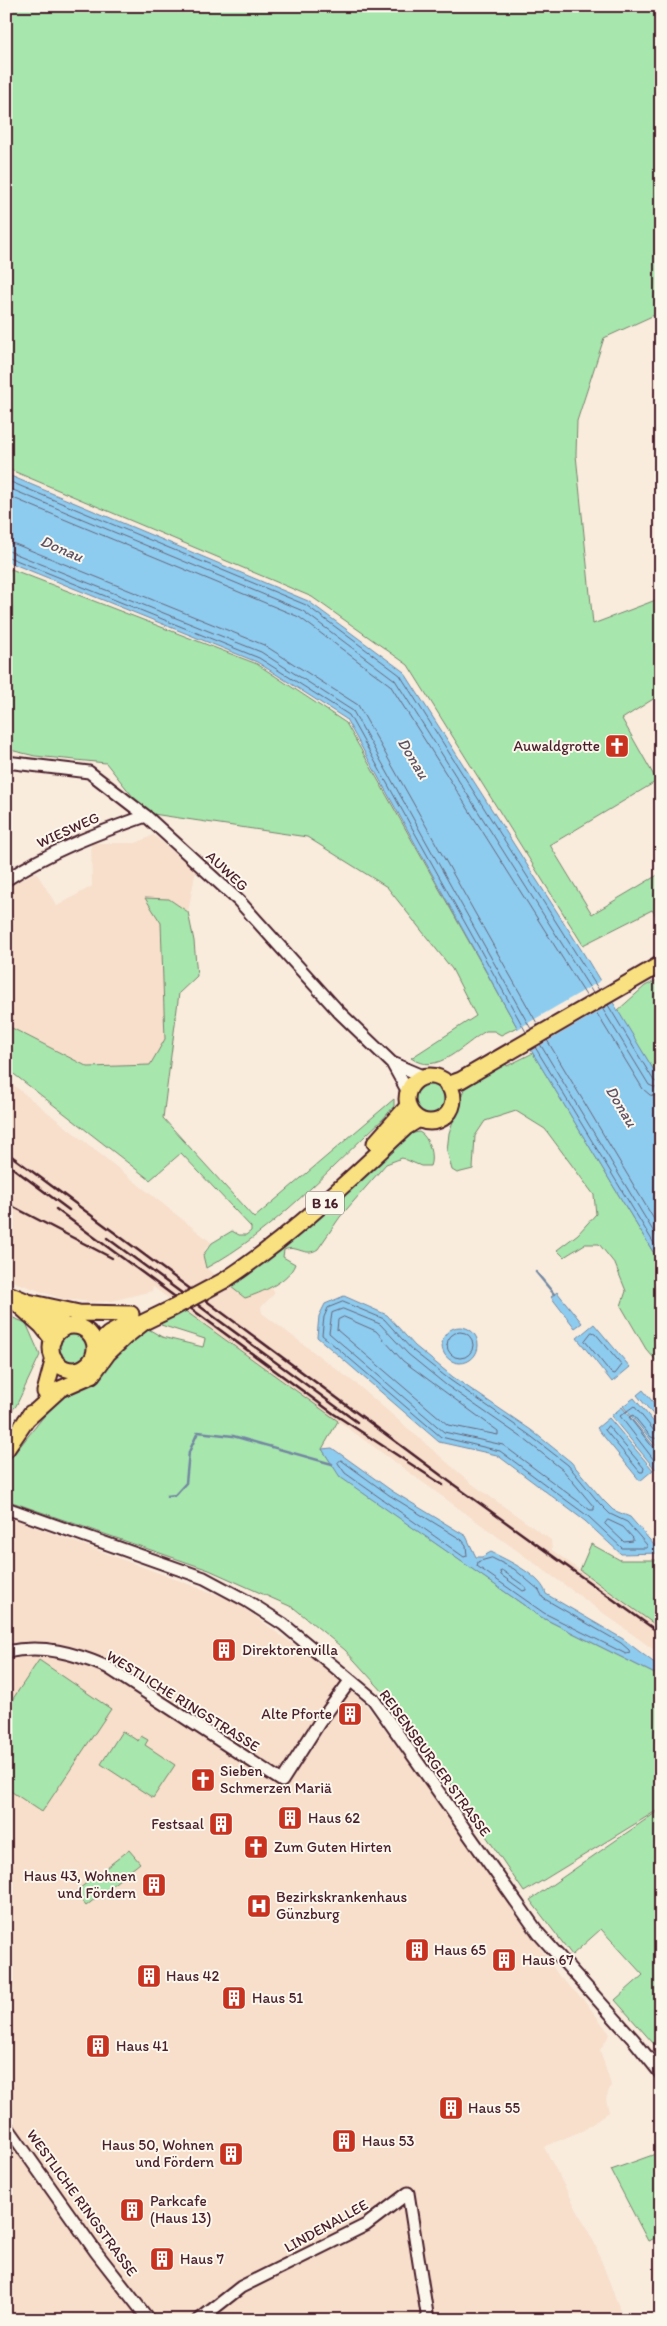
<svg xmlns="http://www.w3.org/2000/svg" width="667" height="2326" viewBox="0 0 667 2326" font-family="Itim,sans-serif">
<rect width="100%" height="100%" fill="#f9ecdd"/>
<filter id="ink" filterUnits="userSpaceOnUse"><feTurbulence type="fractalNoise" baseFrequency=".02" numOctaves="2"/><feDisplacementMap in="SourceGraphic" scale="10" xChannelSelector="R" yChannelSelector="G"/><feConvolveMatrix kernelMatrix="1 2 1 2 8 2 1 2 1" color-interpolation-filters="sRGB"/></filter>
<g filter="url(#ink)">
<path fill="#f7dfcb" d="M 153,835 L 196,870 L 188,912 L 169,899 L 146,898 L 161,923 L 165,1039 L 150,1065 L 88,1067 L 6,1025 L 6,888 L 36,872 L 57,906 L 92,886 L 91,843 L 136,843 Z
M 6,1079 L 212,1243 L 205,1249 L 204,1264 L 206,1268 L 245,1298 L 256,1294 L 270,1286 L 275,1293 L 261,1307 L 262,1313 L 359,1386 L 471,1483 L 551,1540 L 552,1550 L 661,1629 L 661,1655 L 153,1287 L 152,1291 L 112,1301 L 91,1302 L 62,1299 L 6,1279 Z
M 6,1516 L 234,1601 L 328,1670 L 362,1700 L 465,1835 L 559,1976 L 584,2000 L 610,2034 L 600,2050 L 611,2085 L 606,2099 L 609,2112 L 584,2130 L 544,2147 L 595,2244 L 624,2320 L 6,2320 Z"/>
<path fill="#a7e6ad" stroke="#78826c" d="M 6,6 L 661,6 L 661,312 L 604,338 L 577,421 L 576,455 L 593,624 L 661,598 L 661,694 L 622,719 L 657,781 L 550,845 L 592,914 L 661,873 L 661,922 L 652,910 L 583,945 L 408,665 L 312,597 L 6,468 Z
M 11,569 L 257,664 L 346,723 L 517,1027 L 501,1035 L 494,1031 L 486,1031 C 463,1044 437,1077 411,1058 L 476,1016 L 452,969 L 387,887 L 307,837 L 146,813 L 106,763 L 35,756 L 6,749 L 6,576 Z
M 145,898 L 169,899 L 188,912 L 194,941 L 197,976 L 179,993 L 163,1118 L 254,1218 L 394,1099 L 394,1106 L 383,1119 C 328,1170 273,1232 206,1268 L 203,1255 L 212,1243 L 232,1231 L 239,1235 L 246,1235 L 251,1231 L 251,1227 L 181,1153 L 150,1180 L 6,1068 L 6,1025 L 88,1067 L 150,1065 L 165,1039 L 161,923 Z
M 661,978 L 661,1082 L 617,1011 L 645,986 Z
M 533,1053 L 661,1265 L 661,1366 L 646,1349 L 621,1306 L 626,1291 L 615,1264 L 599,1244 L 585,1244 L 564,1257 L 557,1250 L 578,1234 L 596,1214 L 594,1195 L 545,1129 L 516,1111 L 485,1121 L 475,1136 L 473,1169 L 457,1173 L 452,1170 L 447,1151 L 449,1133 L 464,1089 L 505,1062 L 507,1066 Z
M415 1099a15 15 0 1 1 30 0a15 15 0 1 1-30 0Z
M 419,1132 C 429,1136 434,1157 430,1166 L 421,1166 L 402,1158 L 386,1164 L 340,1217 L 318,1249 C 305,1258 297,1244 284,1250 L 283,1257 L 295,1264 C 289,1281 261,1293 245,1298 L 231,1287 L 247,1276 L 409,1134 Z
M 184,1310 L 338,1421 L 322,1449 L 341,1477 L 541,1617 L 661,1677 L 661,1808 L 524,1892 L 405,1716 L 345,1650 L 294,1608 L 209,1570 L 6,1500 L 6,1464 L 52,1406 L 62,1395 L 100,1377 L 122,1347 L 142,1330 L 150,1330 L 162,1337 L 203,1347 L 205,1339 L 161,1325 L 161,1321 Z
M 6,1315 L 26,1323 L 40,1355 L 16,1406 L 6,1417 Z
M58 1348a16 16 0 1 1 32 0a16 16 0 1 1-32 0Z
M 591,1544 L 620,1560 L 661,1560 L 661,1629 L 580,1570 Z
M 39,1660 L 111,1709 L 42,1812 L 6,1788 L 6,1709 Z
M 122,1731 L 138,1741 L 141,1736 L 148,1740 L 145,1745 L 175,1765 L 153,1798 L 101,1764 Z
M 661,1809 L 661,2052 L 615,2000 L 643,1975 L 601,1929 L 572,1955 L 530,1900 Z
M 129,1850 L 140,1863 L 86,1906 L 75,1892 Z
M 661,2152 L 661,2236 L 648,2241 L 611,2170 Z"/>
<path fill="#8eccef" stroke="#7387a1" d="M 6,474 L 308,601 L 404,672 L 582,951 L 661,1082 L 661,1265 L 517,1027 L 346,719 L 257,662 L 6,561 Z
M 557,1292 L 582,1323 L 575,1328 L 551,1297 Z
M 344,1296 L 387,1315 L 415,1346 L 453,1377 L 531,1430 L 571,1462 L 603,1500 L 613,1510 L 630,1517 L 661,1553 L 621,1554 L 585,1521 L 497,1455 L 439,1442 L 317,1337 L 319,1316 L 325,1304 Z
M 594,1324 L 630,1367 L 612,1382 L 577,1338 Z
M442 1345a18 18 0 1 1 36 0a18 18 0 1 1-36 0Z
M 643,1390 L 661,1412 L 661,1424 L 637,1395 Z
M 634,1398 L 661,1431 L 661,1452 L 623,1406 Z
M 622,1407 L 661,1455 L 661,1464 L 655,1469 L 611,1416 Z
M 609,1418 L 653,1470 L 640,1481 L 597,1428 Z
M 332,1448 L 392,1491 L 466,1536 L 476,1557 L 482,1557 L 491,1552 C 507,1560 542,1576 546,1594 L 623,1639 L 661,1668 L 661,1677 L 541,1617 L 340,1477 L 322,1449 Z"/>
<path fill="#f9ecdd" d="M 602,980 L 615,1002 L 529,1052 L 516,1030 Z"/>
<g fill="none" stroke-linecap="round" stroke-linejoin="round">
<path stroke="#656479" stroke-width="1" d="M 6,480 L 306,605 L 400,675 L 599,990
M 6,487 L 303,611 L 395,680 L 593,993
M 6,495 L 299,617 L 390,685 L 587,997
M 6,543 L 15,544 L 264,645 L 358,705 L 538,1025
M 6,550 L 261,652 L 353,711 L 531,1029
M 6,556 L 259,658 L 349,715 L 526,1032
M 608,1005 L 654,1081 L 661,1084
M 602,1008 L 649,1085 L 661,1090
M 596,1012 L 643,1089 L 650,1095 L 661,1097
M 547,1040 L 661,1231
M 540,1044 L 661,1244
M 535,1047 L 661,1255
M 343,1302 L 384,1319 L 412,1350 L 450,1380 L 528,1434 L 568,1465 L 600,1504 L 610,1514 L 627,1522 L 647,1545 L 647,1548 L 622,1548 L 589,1517 L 500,1451 L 441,1437 L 322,1335 L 324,1317 L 328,1308 Z
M 343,1309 L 380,1324 L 408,1354 L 446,1385 L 524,1439 L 563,1470 L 594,1507 L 594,1510 L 590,1510 L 503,1445 L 444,1432 L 329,1333 L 332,1313 Z
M 344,1317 L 376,1331 L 403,1361 L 498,1431 L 498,1435 L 448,1425 L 337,1330 L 338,1320 Z
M447 1345a13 13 0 1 1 26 0a13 13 0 1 1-26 0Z
M 592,1332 L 595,1333 L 622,1365 L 615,1374 L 611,1373 L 585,1341 Z
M 608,1426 L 644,1468 L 643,1472 L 640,1472 L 605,1430 Z
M 661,1434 L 655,1432 L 634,1406 L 620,1416 L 654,1460 L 661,1461
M 661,1440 L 651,1437 L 633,1415 L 629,1417 L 657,1453 L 661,1454
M 341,1460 L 389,1495 L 462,1540 L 466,1545 L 467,1556 L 464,1557 L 345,1473 L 338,1463 Z
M 608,1520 L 623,1527 L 633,1538 L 633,1541 L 624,1542 L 605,1524 Z
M 492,1558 L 514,1569 L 539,1590 L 543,1598 L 621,1643 L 629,1650 L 630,1653 L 626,1654 L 544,1613 L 477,1566 L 478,1562 Z
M 503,1571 L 526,1587 L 526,1590 L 523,1591 L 501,1575 L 500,1572 Z"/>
<path stroke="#7387a1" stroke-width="2.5" d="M 536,1272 L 554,1294
M 167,1496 L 175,1495 L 186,1483 L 189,1452 L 198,1432 L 233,1436 L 332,1464"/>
<defs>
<path id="minor" d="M 6,762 L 89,772 L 146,816 L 239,901 L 339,1012 L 392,1063 L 408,1092
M 6,880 C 50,851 97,833 146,816
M 392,1063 L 425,1077
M 6,1508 L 204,1578 L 247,1601 L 283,1624 L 373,1699 L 539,1934 L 633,2039 L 661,2074
M 6,1652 C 43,1644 74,1653 107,1667 L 282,1781 L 319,1723 L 350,1681
M 6,2125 L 96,2252 L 149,2320
M 199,2320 L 241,2287 L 366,2225 L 408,2193 L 428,2320"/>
<path id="major" d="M407 1099a23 23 0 1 1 46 0a23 23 0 1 1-46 0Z
M 447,1085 L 461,1080 L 661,964
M 375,1143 L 408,1106
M 225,1280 C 292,1236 348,1181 406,1127 L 419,1119
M 6,1293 L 28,1302 L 79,1313 L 131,1314
M 13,1300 L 42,1326 L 53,1340
M 33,1306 L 67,1327
M51 1348a22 22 0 1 1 44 0a22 22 0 1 1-44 0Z
M 96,1346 L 109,1334 L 133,1321
M 45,1392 L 54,1358
M 26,1420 L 60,1389 L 92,1375 L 108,1353 L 125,1337 L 144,1322 L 173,1308
M 6,1450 L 31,1413"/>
</defs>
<use href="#minor" stroke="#4a1f2b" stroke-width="15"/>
<use href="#major" stroke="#4a1f2b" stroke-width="19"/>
<use href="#minor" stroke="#fbf7ec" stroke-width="11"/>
<use href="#major" stroke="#f9e181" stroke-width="15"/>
<path stroke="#4a1f2b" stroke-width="2.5" d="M 6,1152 L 450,1482 L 661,1634
M 6,1163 L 69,1210
M 6,1203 L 112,1258
M 56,1209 L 334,1414 L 443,1485
M 107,1238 L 357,1422"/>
<defs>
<path id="major-bridge" d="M 173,1308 L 225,1280"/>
</defs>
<use href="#major-bridge" stroke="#4a1f2b" stroke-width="19" stroke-linecap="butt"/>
<use href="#major-bridge" stroke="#f9e181" stroke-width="15"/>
</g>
</g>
<defs>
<symbol id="church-square" viewBox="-11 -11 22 22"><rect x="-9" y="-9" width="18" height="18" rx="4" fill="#c8321e" stroke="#fbf7ec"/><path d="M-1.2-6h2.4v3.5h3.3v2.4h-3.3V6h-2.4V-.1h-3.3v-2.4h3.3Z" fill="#fff"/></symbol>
<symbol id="building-square" viewBox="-11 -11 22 22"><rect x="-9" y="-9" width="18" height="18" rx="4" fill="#c8321e" stroke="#fbf7ec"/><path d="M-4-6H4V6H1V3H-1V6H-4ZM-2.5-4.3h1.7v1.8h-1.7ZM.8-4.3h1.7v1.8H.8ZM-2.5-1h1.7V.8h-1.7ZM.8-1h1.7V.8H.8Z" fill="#fff"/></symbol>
<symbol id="hospital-square" viewBox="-11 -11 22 22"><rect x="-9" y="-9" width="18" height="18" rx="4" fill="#c8321e" stroke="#fbf7ec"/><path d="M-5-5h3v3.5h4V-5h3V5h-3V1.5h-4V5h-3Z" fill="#fff"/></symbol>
</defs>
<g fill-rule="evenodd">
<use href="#church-square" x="603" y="732" width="28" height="28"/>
<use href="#building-square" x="210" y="1636" width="28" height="28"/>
<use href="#building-square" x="336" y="1700" width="28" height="28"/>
<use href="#church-square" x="189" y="1766" width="28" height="28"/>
<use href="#building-square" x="276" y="1804" width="28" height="28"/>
<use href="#building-square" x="207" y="1810" width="28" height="28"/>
<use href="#church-square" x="242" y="1833" width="28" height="28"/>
<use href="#building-square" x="140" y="1871" width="28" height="28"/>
<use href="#hospital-square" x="245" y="1892" width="28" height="28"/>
<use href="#building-square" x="403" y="1936" width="28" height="28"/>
<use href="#building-square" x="490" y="1946" width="28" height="28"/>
<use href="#building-square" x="135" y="1962" width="28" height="28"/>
<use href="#building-square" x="220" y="1984" width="28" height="28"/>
<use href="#building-square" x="84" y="2032" width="28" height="28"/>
<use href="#building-square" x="437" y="2094" width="28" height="28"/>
<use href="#building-square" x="330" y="2127" width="28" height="28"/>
<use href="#building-square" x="217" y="2140" width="28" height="28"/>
<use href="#building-square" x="118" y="2196" width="28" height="28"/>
<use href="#building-square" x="148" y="2245" width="28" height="28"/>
</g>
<g text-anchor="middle" stroke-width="4" stroke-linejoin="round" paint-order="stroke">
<rect fill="#fbf7ec" stroke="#7f6065" stroke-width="1" x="306" y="1191.5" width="38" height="23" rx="4"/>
<g font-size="14" font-weight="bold" fill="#4a1f2b">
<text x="325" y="1208">B 16</text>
</g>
<g font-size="15" fill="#4a1f2b" stroke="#fbf7ec" text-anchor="start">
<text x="600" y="751" text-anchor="end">Auwaldgrotte</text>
<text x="242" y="1655">Direktorenvilla</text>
<text x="332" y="1719" text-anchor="end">Alte Pforte</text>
<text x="220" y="1776">Sieben<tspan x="220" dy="17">Schmerzen Mariä</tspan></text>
<text x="308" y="1823">Haus 62</text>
<text x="204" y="1829" text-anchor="end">Festsaal</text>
<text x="274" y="1852">Zum Guten Hirten</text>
<text x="136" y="1881" text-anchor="end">Haus 43, Wohnen<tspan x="136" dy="17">und Fördern</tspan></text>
<text x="276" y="1902">Bezirkskrankenhaus<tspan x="276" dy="17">Günzburg</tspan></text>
<text x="434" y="1955">Haus 65</text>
<text x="522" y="1965">Haus 67</text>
<text x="166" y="1981">Haus 42</text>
<text x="252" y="2003">Haus 51</text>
<text x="116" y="2051">Haus 41</text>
<text x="468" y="2113">Haus 55</text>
<text x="362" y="2146">Haus 53</text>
<text x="214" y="2150" text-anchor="end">Haus 50, Wohnen<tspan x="214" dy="17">und Fördern</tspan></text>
<text x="150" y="2206">Parkcafe<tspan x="150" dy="17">(Haus 13)</tspan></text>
<text x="180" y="2264">Haus 7</text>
</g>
<g font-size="15" fill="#4a1f2b" stroke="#fbf7ec">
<text transform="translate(68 830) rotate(-24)" y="5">WIESWEG</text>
<text transform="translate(227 871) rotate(43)" y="5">AUWEG</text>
<text transform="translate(183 1701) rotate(32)" y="5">WESTLICHE RINGSTRASSE</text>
<text transform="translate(435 1763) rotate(54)" y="5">REISENSBURGER STRASSE</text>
<text transform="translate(82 2203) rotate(54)" y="5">WESTLICHE RINGSTRASSE</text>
<text transform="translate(326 2226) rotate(-29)" y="5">LINDENALLEE</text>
</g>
<g font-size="16" font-style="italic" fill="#5e5366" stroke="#fbf7ec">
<text transform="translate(62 548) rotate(23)" y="6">Donau</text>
<text transform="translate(414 758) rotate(59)" y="6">Donau</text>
<text transform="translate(622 1106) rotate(59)" y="6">Donau</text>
</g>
</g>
<rect width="667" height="2326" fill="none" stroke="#fbf7ec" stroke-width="25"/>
<rect x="12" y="12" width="642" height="2301" fill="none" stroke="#4a1f2b" stroke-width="2" filter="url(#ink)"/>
</svg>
